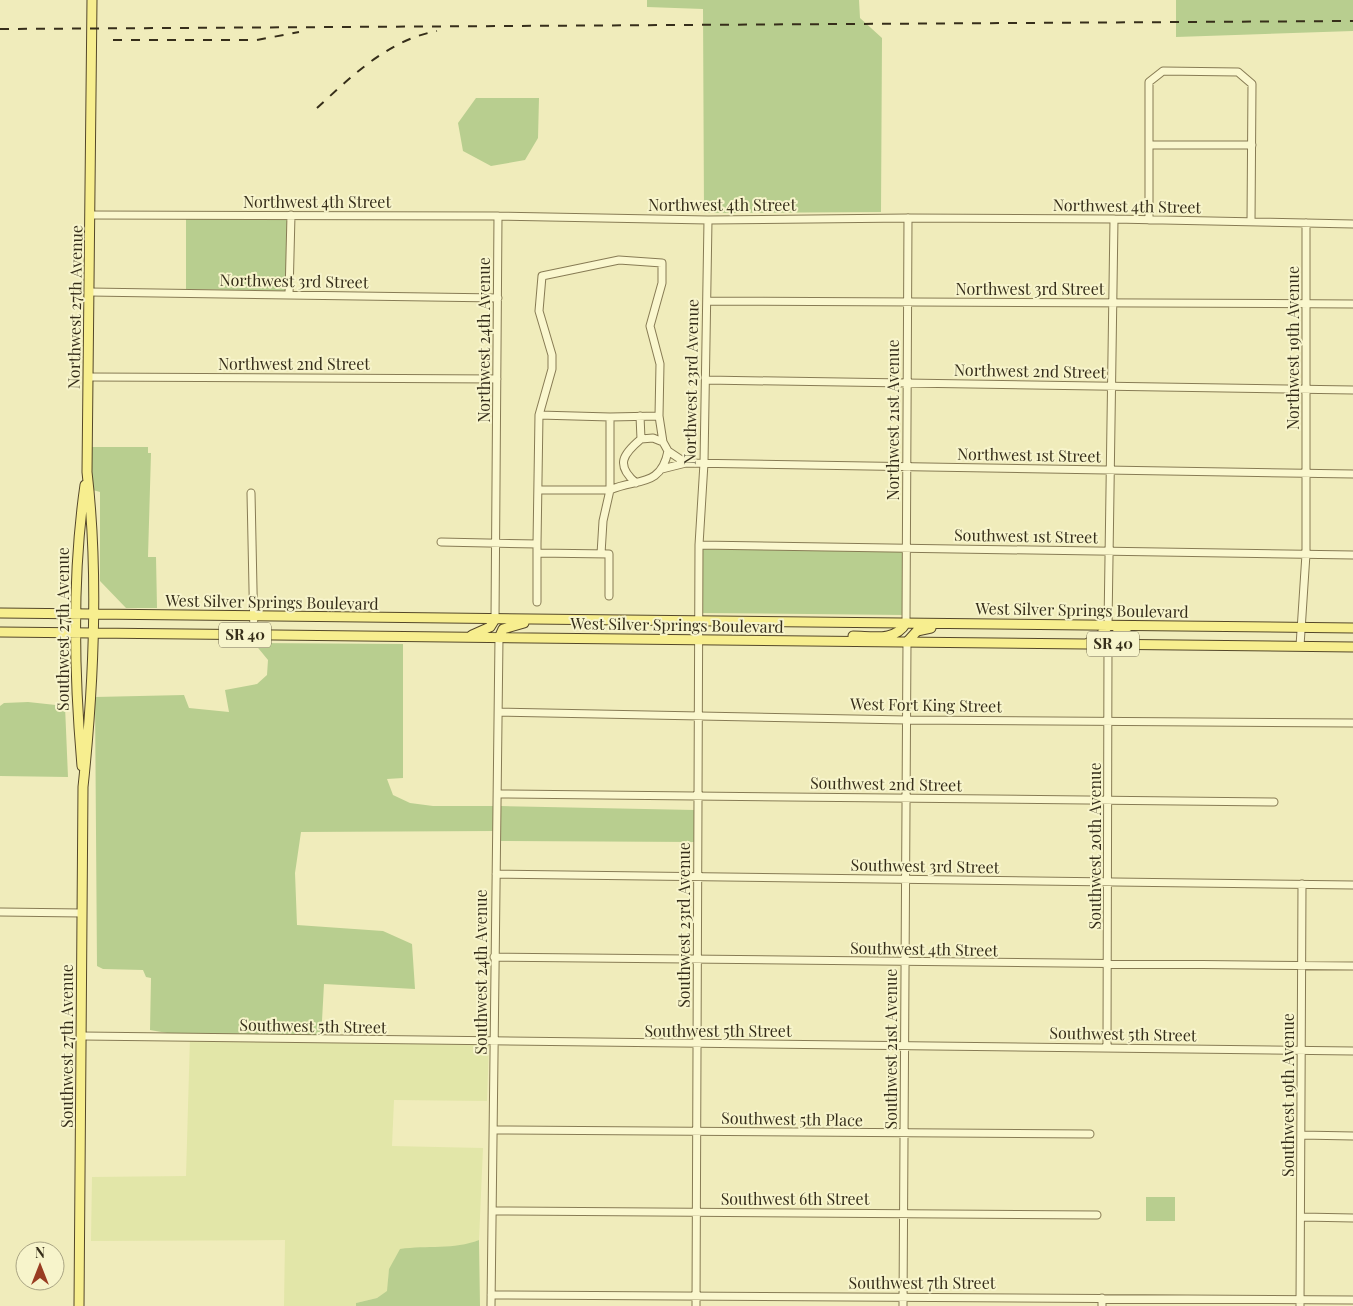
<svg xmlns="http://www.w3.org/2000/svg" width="1353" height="1306" viewBox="0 0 1353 1306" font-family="'Playfair Display',serif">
<rect width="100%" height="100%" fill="#f0ecbb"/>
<path fill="#e2e6a8" d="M 190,1037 L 489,1044 L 487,1101 L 394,1100 L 392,1146 L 483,1148 L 479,1240 L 465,1246 L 446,1247 L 389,1269 L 388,1291 L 377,1298 L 356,1303 L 356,1306 L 284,1306 L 285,1240 L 91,1241 L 92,1177 L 186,1176 Z"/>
<path fill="#b8ce8f" d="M 647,0 L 859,0 L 860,18 L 882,38 L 881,212 L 704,213 L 703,9 L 647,7 Z
M 1176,0 L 1353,0 L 1353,31 L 1176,37 Z
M 476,98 L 539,98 L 538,138 L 525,160 L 491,166 L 463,151 L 458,123 Z
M 186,219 L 287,219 L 286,291 L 186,289 Z
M 91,447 L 148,447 L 148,453 L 151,453 L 148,557 L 156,557 L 157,608 L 126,608 L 100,581 L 100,492 L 93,490 Z
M 702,549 L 903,552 L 903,615 L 703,613 Z
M 254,643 L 403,644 L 403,778 L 387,779 L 393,795 L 410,803 L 433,806 L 494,806 L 493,831 L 301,832 L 295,873 L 297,925 L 383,931 L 412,944 L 415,989 L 324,984 L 321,1039 L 190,1037 L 150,1030 L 151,978 L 146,977 L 143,970 L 103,969 L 97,966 L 95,697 L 184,695 L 189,708 L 229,712 L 225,690 L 257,684 L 267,675 L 268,660 Z
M 28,702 L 65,706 L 68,777 L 0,776 L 0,706 L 4,703 Z
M 501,806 L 695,810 L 695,842 L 500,841 Z
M 1146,1197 L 1175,1197 L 1175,1221 L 1146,1221 Z
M 479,1240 L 480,1306 L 356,1306 L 356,1303 L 377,1298 L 387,1291 L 389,1269 L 400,1249 C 427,1245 454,1250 479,1240 Z"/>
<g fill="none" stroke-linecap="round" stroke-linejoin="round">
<defs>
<path id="minor" d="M 1149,145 L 1252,145
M 91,215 L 498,216 L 708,220 L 908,218 L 1114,219 L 1353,224
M 1149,220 L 1149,82 L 1163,71 L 1238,72 L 1252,84 L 1251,222
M 90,292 L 498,298
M 289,295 L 291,215
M 707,301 L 1353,304
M 90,377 L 497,379
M 706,380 L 1353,390
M 610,417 L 659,416
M 641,439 L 653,438 L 663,442
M 662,469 L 686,463 L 1353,474
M 636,483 C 615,465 623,454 641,439 L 640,416
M 538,490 L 610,490 L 610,417 L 539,415
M 251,493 L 254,636
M 441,542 L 537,544 L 537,602
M 537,544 L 539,415 L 552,369 L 552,355 L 539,311 L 542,276 L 619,260 L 662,263 L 662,283 L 650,326 L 660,364 L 659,416 L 663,442 L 668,451 L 686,463
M 699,545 L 1353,555
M 537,553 L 609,554 L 609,596
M 601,554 L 603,521 L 610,490 C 636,478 661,488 668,451
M 495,619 L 498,216
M 906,623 L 908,218
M 1108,626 L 1114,219
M 1300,646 L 1306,554 L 1306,223
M 499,712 L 907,720 L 1353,723
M 498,794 L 1274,802
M 496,874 L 1353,885
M 0,912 L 82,913
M 494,957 L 1353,966
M 83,1036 L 1353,1051
M 1107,1047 L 1108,644
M 494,1130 L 1090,1134
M 1301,1135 L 1353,1136
M 494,1211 L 1097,1215
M 1302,1217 L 1353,1218
M 491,1295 L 1353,1300
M 491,1306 L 499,638
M 696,1306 L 699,545 L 704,463 L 708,220
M 903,1306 L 907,642
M 1102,1306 L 1102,1298
M 1300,1306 L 1302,884"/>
<path id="major" d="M 0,613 L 1353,628
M 0,632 L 1353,647
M 472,635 L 490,627 L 495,619
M 853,636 C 872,636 895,642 906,623
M 499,638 L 503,629 L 524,623
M 907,642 L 917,631 L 931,628
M 1088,643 L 1099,637 L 1108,626
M 1108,644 L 1117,633 L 1129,626
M 82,766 C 74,675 72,575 85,485
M 79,1306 L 83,787 C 94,683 99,576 87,472 L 92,0"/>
</defs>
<use href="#minor" stroke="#877b54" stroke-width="9"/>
<use href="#major" stroke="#544729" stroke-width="11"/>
<use href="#minor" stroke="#faf7ce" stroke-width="7"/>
<use href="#major" stroke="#f7ee8f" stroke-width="9"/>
<path stroke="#362e1a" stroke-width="2" stroke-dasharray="9 9" stroke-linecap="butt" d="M 0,29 L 1353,21
M 113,40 L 257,40 L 299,32
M 317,108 C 352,76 388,40 437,31"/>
</g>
<g text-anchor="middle" stroke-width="4" stroke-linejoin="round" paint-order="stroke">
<g fill="#f7f4cb" stroke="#70694f" stroke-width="1">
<rect x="219" y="622.5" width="52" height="25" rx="4"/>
<rect x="1087" y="631.5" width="52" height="25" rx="4"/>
</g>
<g font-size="15" font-weight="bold" fill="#362e1a">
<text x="245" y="640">SR 40</text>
<text x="1113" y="649">SR 40</text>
</g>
<g font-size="16" fill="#362e1a" stroke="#f7f4cb">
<text x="317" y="208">Northwest 4th Street</text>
<text x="722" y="211">Northwest 4th Street</text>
<text transform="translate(1127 206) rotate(1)" y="6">Northwest 4th Street</text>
<text transform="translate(294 281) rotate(1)" y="6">Northwest 3rd Street</text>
<text x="1030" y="295">Northwest 3rd Street</text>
<text transform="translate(75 307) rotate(-89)" y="6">Northwest 27th Avenue</text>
<text transform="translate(484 340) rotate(-90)" y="6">Northwest 24th Avenue</text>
<text transform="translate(1293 348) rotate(-90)" y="6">Northwest 19th Avenue</text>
<text x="294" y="370">Northwest 2nd Street</text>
<text transform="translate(1030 371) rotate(1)" y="6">Northwest 2nd Street</text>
<text transform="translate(691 382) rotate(-89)" y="6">Northwest 23rd Avenue</text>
<text transform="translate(893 420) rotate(-90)" y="6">Northwest 21st Avenue</text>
<text transform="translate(1029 455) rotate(1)" y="6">Northwest 1st Street</text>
<text transform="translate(1026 536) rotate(1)" y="6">Southwest 1st Street</text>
<text transform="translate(272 602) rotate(1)" y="6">West Silver Springs Boulevard</text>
<text transform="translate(1082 610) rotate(1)" y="6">West Silver Springs Boulevard</text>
<text transform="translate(677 625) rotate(1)" y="6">West Silver Springs Boulevard</text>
<text transform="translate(63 629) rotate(-90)" y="6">Southwest 27th Avenue</text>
<text transform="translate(926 705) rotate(1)" y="6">West Fort King Street</text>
<text transform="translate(886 784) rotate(1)" y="6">Southwest 2nd Street</text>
<text transform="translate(1095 846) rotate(-90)" y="6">Southwest 20th Avenue</text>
<text transform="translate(925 866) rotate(1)" y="6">Southwest 3rd Street</text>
<text transform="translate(684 925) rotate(-90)" y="6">Southwest 23rd Avenue</text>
<text transform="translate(924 949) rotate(1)" y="6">Southwest 4th Street</text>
<text transform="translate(481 972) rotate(-90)" y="6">Southwest 24th Avenue</text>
<text transform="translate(313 1026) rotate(1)" y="6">Southwest 5th Street</text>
<text x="718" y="1037">Southwest 5th Street</text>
<text transform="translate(1123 1034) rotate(1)" y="6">Southwest 5th Street</text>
<text transform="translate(67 1046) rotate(-90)" y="6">Southwest 27th Avenue</text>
<text transform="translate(891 1049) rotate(-90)" y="6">Southwest 21st Avenue</text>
<text transform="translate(1288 1095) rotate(-90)" y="6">Southwest 19th Avenue</text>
<text transform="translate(792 1119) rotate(1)" y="6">Southwest 5th Place</text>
<text x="795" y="1205">Southwest 6th Street</text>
<text x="922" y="1289">Southwest 7th Street</text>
</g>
</g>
<g transform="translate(40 1266)"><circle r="24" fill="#f7f4cb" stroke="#aaa584"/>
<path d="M0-4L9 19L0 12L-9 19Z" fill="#993c21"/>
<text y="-8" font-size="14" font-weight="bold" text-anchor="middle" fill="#362e1a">N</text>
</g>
</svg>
